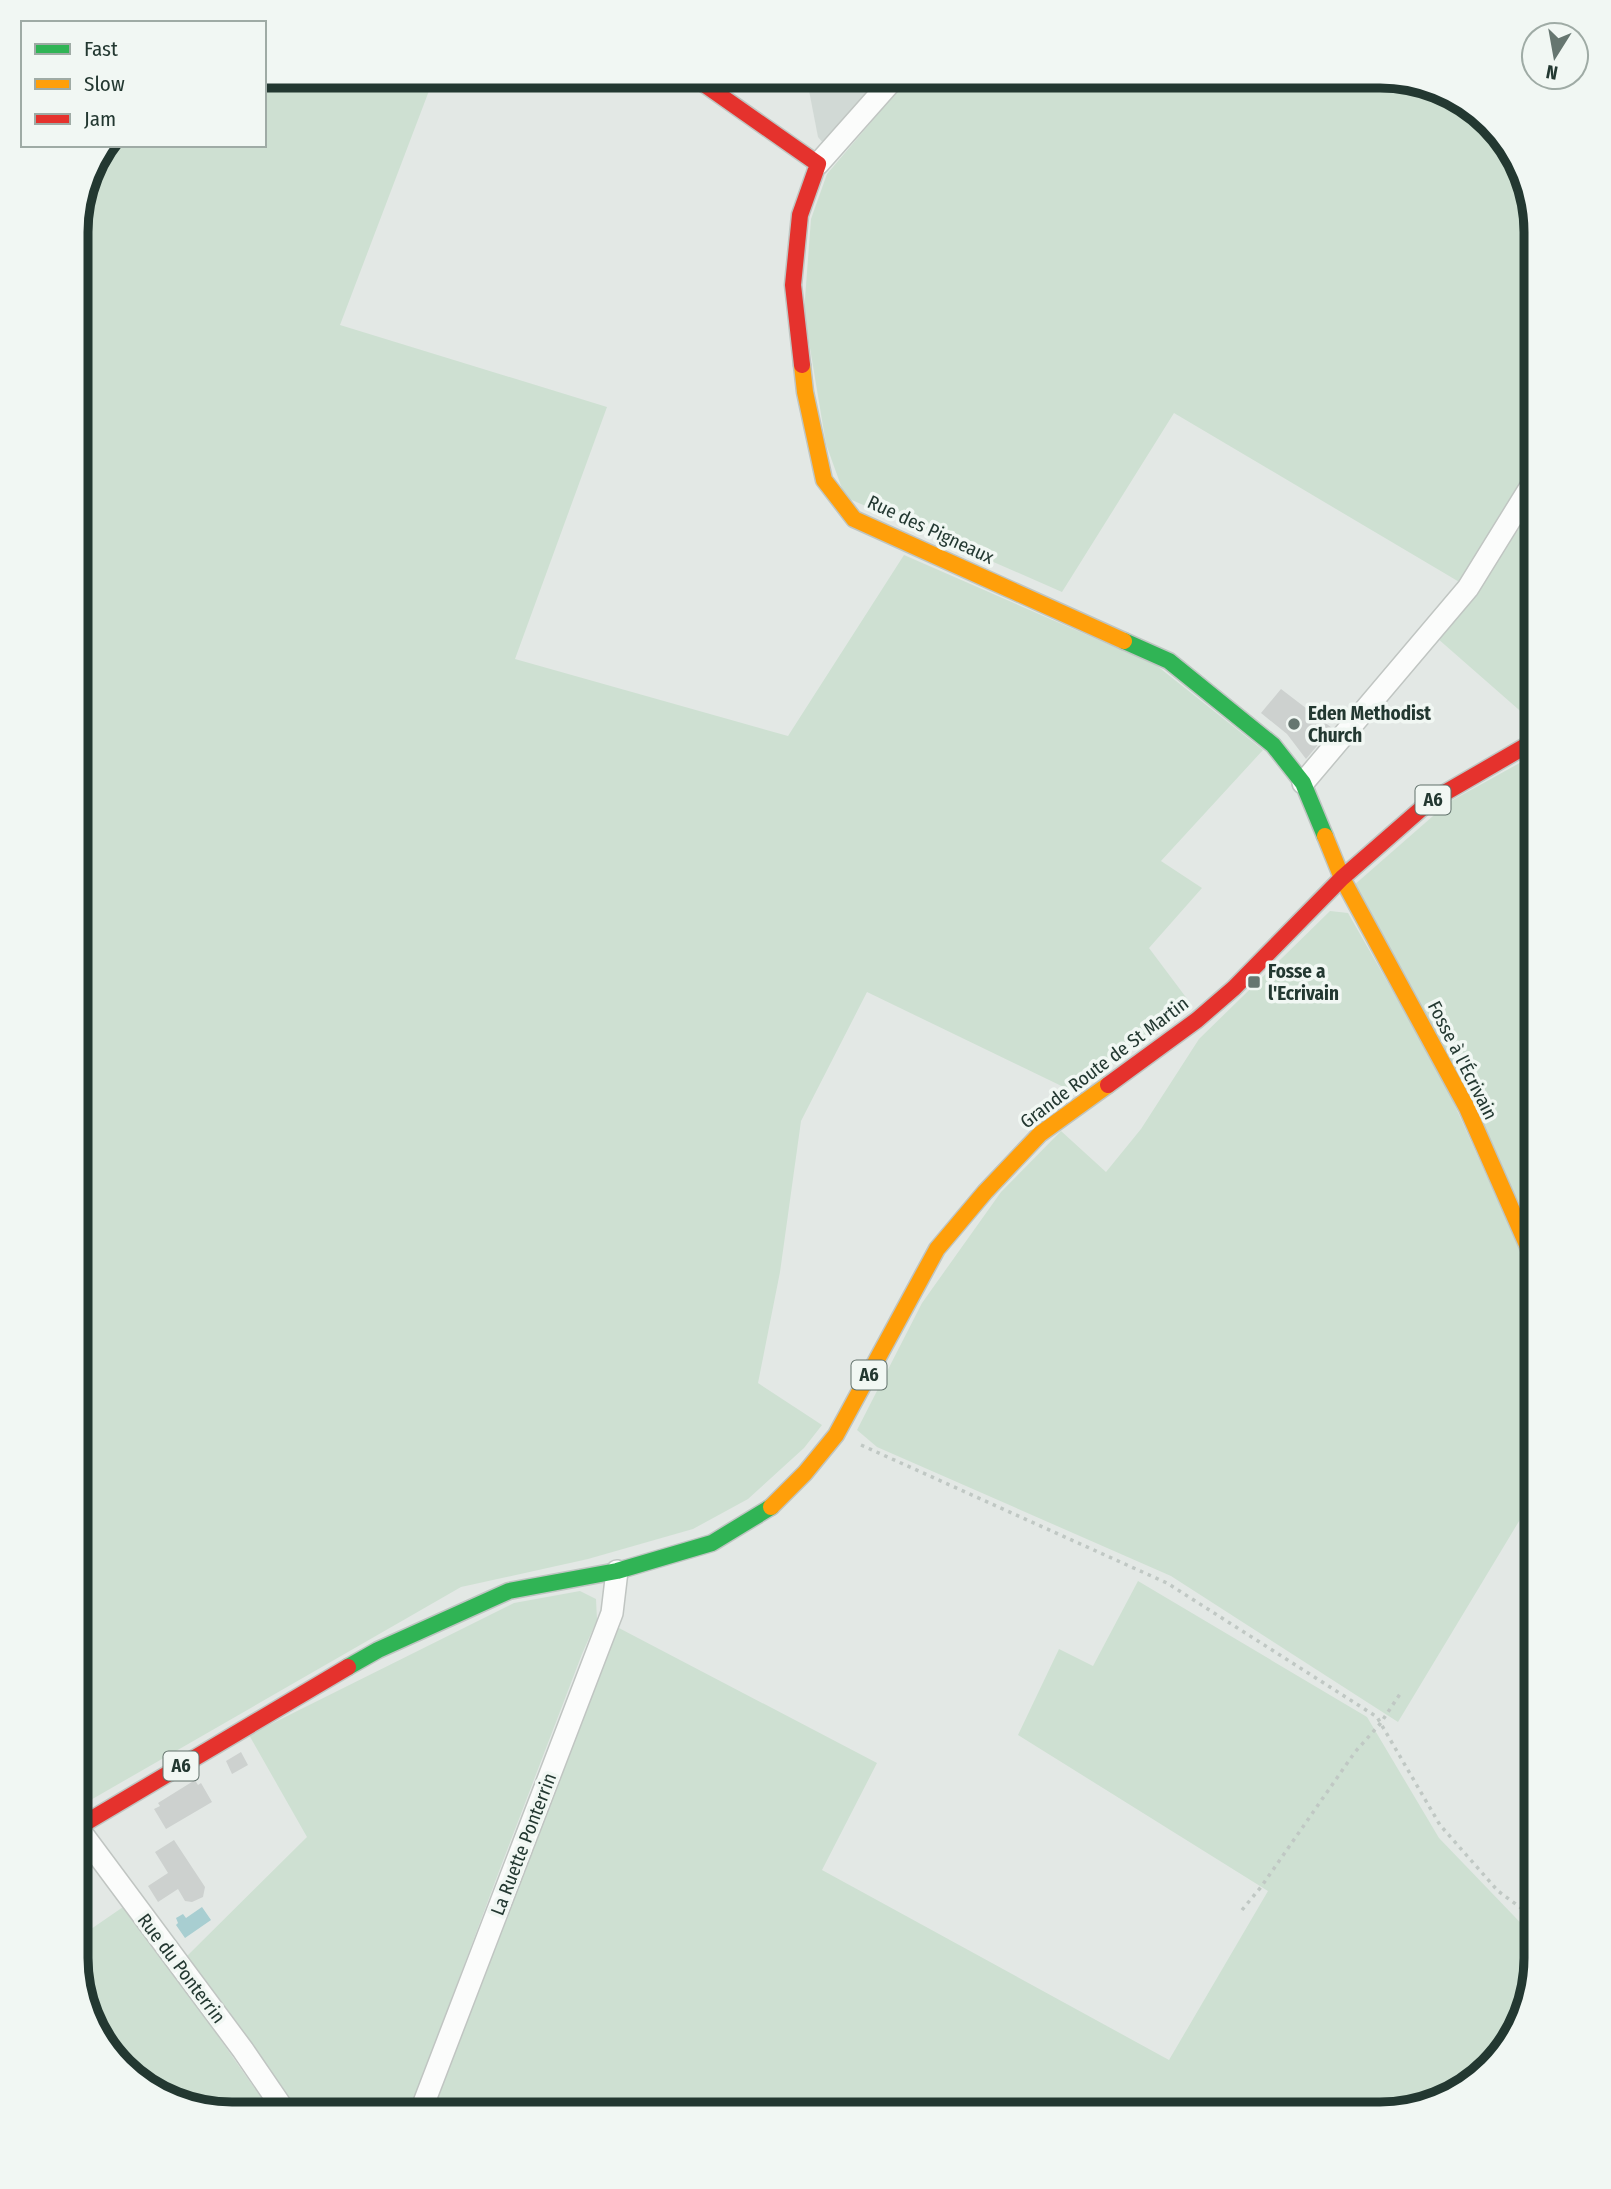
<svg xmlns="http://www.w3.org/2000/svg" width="1611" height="2189" viewBox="0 0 1611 2189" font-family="'Fira Sans Condensed',sans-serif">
<rect width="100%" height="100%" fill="#e3e8e5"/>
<path fill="#d1d9d5" d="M 806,75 L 882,75 L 824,144 L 818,137 Z"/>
<path fill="#cee0d2" d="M 264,75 L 435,75 L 340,325 L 607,407 L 515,659 L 788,736 L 904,555 L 1156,665 L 1263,750 L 1161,861 L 1202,888 L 1149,948 L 1191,1004 L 1076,1093 L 867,992 L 801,1121 L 780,1272 L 758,1383 L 822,1425 L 804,1448 L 748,1499 L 693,1529 L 588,1559 L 461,1587 L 75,1809 L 76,221 L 91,163 L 104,145 L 264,145 Z
M 911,75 L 1390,76 L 1458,96 L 1515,153 L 1536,231 L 1536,466 L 1461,583 L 1174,413 L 1062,592 L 845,497 L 826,444 L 804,312 L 811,219 L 827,174 Z
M 1536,485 L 1536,724 L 1535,724 L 1437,638 Z
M 1536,754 L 1536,1242 L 1353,886 L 1449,802 Z
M 1330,911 L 1348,913 L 1442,1077 L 1529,1270 L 1536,1300 L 1536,1493 L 1398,1722 L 1171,1576 L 877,1447 L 857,1430 L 922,1303 L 1001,1192 L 1061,1131 L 1106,1172 L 1141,1129 L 1199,1039 Z
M 1138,1581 L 1367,1717 L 1439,1838 L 1536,1939 L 1536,1958 L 1515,2036 L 1458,2093 L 1380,2114 L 432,2113 L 617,1627 L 877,1763 L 822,1870 L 1169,2060 L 1268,1891 L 1018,1735 L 1059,1649 L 1093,1666 Z
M 580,1591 L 596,1599 L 597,1620 L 582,1654 L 501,1866 L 409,2113 L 294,2113 L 186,1957 L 307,1837 L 249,1735 L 514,1603 Z
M 126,1905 L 265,2103 L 263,2113 L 221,2113 L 153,2093 L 96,2036 L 75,1958 L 75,1940 Z"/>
<path fill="#a8ced1" d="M 202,1907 L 211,1920 L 185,1938 L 176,1925 L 178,1923 L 176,1918 L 183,1914 L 186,1918 Z"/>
<path fill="#cdd1cf" d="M 1281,689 L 1332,728 L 1306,759 L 1287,734 L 1261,713 Z
M 241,1752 L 248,1765 L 232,1774 L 226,1761 Z
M 195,1780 L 198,1785 L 201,1783 L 212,1802 L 166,1829 L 154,1809 L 160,1806 L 158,1803 Z
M 174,1840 L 205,1887 L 203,1897 L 192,1902 L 185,1901 L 178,1889 L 158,1902 L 148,1886 L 168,1873 L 155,1852 Z"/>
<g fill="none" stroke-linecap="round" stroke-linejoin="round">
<defs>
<path id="street" d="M 818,164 L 897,75
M 1303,783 L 1468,588 L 1536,478
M 75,1824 L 243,2050 L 286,2113
M 420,2113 L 612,1613 L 617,1571"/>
<path id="fast" d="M 1124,641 L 1169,661 L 1273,745 L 1303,783 L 1325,836
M 348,1667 L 378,1650 L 509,1591 L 617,1571 L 712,1543 L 771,1507"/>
<path id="slow" d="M 802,365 L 805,392 L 824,480 L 854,519 L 1124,641
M 1325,836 L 1342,878 L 1467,1108 L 1536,1265
M 771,1507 L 805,1473 L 836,1435 L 937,1249 L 985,1192 L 1040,1134 L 1108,1085"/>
<path id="jam" d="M 691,75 L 818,164 L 800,215 L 793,285 L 802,365
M 1108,1085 L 1197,1020 L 1234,988 L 1342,878 L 1429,802 L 1536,740
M 75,1829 L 348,1667"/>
</defs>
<use href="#street" stroke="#c0c5c2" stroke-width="24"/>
<use href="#fast" stroke="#bfc5c2" stroke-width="19"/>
<use href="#slow" stroke="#bfc5c2" stroke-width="19"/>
<use href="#jam" stroke="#bfc5c2" stroke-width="19"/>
<path stroke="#c0c8c4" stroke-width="3.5" stroke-dasharray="3.5 5" stroke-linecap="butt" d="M 861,1445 L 1167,1583 L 1377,1717 L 1440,1825 L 1498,1891 L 1536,1919
M 1242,1910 L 1261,1887 L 1355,1752 L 1380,1724 L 1402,1691"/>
<use href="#street" stroke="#fbfcfb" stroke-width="21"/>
<use href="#fast" stroke="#30b455" stroke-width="16"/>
<use href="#slow" stroke="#ff9f0a" stroke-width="16"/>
<use href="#jam" stroke="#e5322d" stroke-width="16"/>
</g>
<g fill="#667670" stroke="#f1f7f3" stroke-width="2.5">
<circle cx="1294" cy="724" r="7"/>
<rect x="1247" y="975" width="14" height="14" rx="3.5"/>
</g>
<g text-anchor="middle" stroke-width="7" stroke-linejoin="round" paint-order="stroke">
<g fill="#f1f7f3" stroke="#61716b" stroke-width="2">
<rect x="1415.5" y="785.5" width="35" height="29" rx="5"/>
<rect x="851.5" y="1360.5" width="35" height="29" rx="5"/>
<rect x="163.5" y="1751.5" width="35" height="29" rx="5"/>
</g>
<g font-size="18" font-weight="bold" fill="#233831">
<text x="1433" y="806">A6</text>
<text x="869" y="1381">A6</text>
<text x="181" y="1772">A6</text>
</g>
<g font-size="19" fill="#233831" stroke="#f1f7f3">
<text transform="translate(931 529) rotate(25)" y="7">Rue des Pigneaux</text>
<text transform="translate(1463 1060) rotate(63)" y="7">Fosse à l'Écrivain</text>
<text transform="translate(1104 1062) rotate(-37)" y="7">Grande Route de St Martin</text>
<text transform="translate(523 1844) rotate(-69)" y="7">La Ruette Ponterrin</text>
<text transform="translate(182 1968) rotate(53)" y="7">Rue du Ponterrin</text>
</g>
<g font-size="19" font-weight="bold" fill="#233831" stroke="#f1f7f3" text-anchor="start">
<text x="1308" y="720">Eden Methodist<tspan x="1308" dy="22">Church</tspan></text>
<text x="1268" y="978">Fosse a<tspan x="1268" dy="22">l'Ecrivain</tspan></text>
</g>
</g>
<path d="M0 0H1611V2189H0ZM232 88H1380A144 144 0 0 1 1524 232V1958A144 144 0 0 1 1380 2102H232A144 144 0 0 1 88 1958V232A144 144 0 0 1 232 88Z" fill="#f1f7f3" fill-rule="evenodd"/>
<path fill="none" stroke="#233831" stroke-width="9" d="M232 88H1380A144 144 0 0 1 1524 232V1958A144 144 0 0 1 1380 2102H232A144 144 0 0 1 88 1958V232A144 144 0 0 1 232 88Z"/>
<rect x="21" y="21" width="245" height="126" fill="#f1f7f3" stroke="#9faba5" stroke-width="2"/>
<rect x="35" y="44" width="35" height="10" fill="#30b455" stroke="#9faba5" stroke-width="2"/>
<text x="84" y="56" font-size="21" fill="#233831">Fast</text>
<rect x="35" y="79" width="35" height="10" fill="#ff9f0a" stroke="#9faba5" stroke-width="2"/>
<text x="84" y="91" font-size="21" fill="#233831">Slow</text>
<rect x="35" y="114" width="35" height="10" fill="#e5322d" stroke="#9faba5" stroke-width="2"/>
<text x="84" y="126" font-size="21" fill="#233831">Jam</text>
<g transform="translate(1555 56) rotate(191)"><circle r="33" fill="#f1f7f3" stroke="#9faba5" stroke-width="2"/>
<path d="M0-5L12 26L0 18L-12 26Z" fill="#667670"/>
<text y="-10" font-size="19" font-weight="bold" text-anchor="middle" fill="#233831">N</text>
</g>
</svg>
